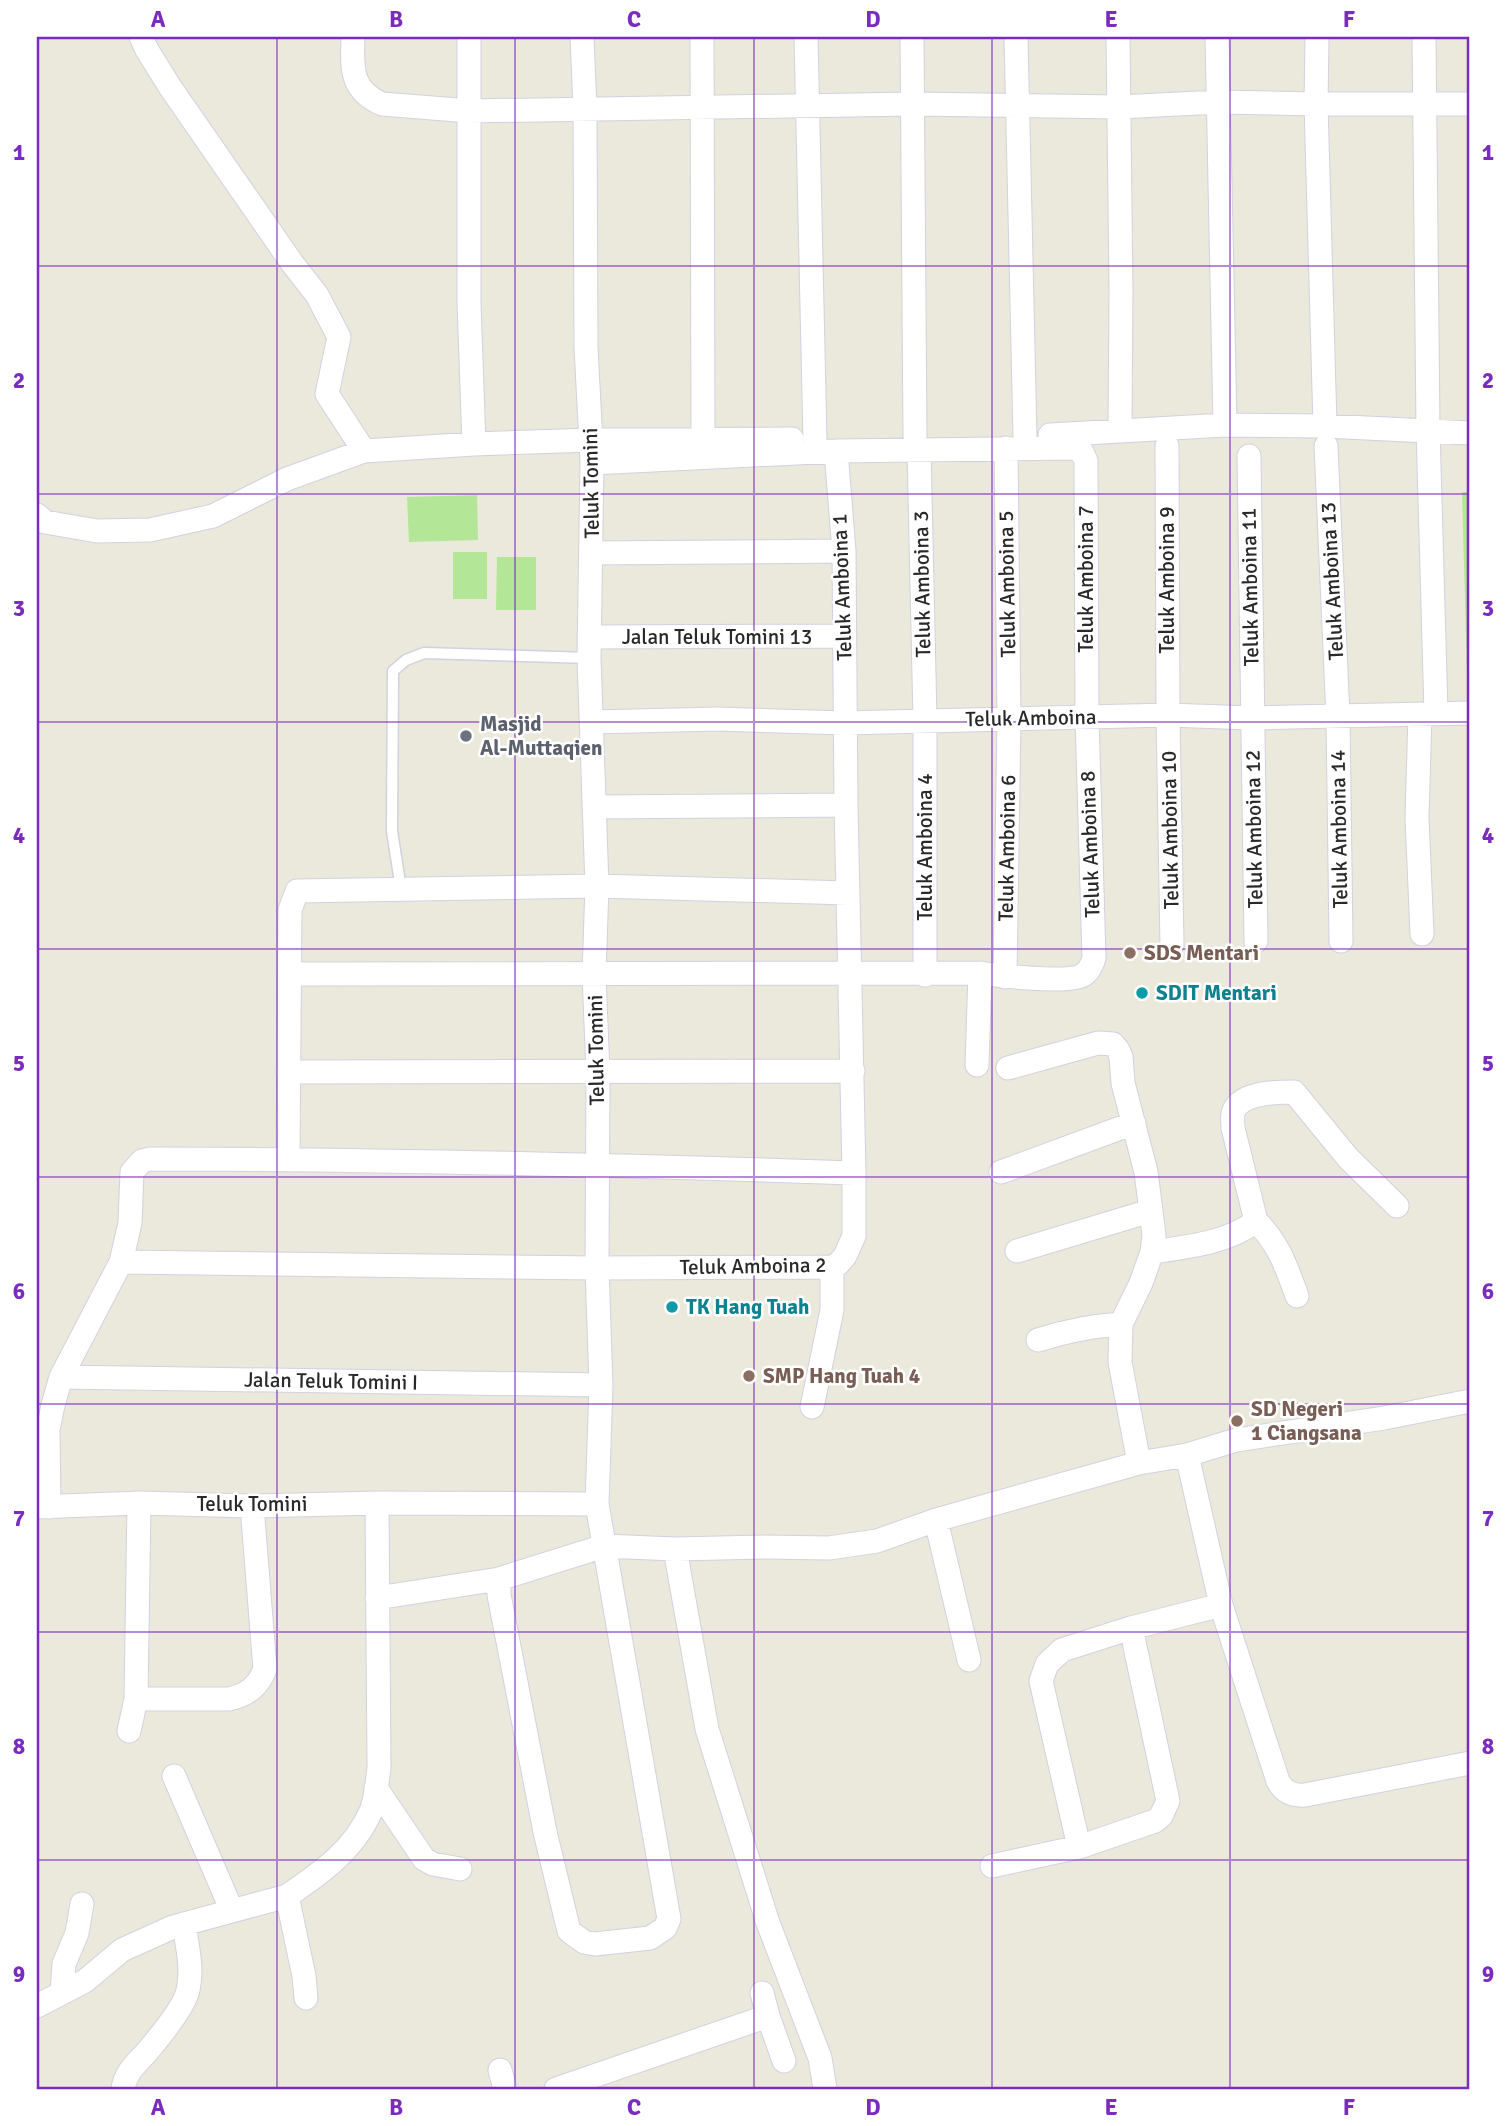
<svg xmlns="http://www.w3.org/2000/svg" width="1507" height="2126" viewBox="0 0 1507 2126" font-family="Signika,sans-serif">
<rect width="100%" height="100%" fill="#ebe8dc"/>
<path fill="#b4e697" d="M 1462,492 L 1470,492 L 1470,706 L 1468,706 Z
M 477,495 L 478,540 L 409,542 L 407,497 Z
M 453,552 L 487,552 L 487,599 L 453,599 Z
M 497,557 L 536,557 L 536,610 L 496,610 Z"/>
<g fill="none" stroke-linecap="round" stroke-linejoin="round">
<defs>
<path id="service" d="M 401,889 L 392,831 L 393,671 L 406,660 L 424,653 L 589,658"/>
<path id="minor" d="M 141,37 L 147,50 L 170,87 L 292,263 L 317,295 L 339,337 L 327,394 L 364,451
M 353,37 C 352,68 350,90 382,104 L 470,111 L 913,104 L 1119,107 L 1218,102 L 1316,104 L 1470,104
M 469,37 L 469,303 L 474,444
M 702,37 L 703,438
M 806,37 L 815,440
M 912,37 L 915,437
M 1016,37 L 1025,437
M 1118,37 L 1121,290 L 1120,430
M 1217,37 L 1225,425
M 1317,37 L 1316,104 L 1325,426
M 1424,37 L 1428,429 L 1436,713
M 1050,435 L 1225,425 L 1325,426 L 1470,433
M 1167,446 L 1168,715 L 1172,945
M 1326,446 L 1338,717 L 1341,941
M 919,449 L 925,720 L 925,975
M 1249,456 L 1256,941
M 37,515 L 45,522 L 97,531 L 150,530 L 213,516 L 287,479 L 364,451 L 474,444 L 591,440 L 792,439
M 591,553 L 844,551
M 589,637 L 844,636
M 1420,714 L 1417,818 L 1422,934
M 592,722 L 717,719 L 845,723 L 1168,715 L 1251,718 L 1470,713
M 595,807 L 846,805
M 290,974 L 980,973 C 999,976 1065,983 1081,976 C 1088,973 1092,965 1094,958 L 1087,717 L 1086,461 L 1082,452 L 1073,448 L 836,451 L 592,463
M 1005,977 L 1009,719 L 1006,448
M 977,1065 L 980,973
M 1008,1068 L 1098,1043 L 1113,1044 L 1118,1050 L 1121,1057 L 1123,1083 L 1146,1172 L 1154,1235 L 1152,1252 L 1141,1283 L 1121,1324 L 1120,1362 L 1139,1463
M 288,1072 L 853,1071
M 288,1159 L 290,910 L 297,891 L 597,886 L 848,893
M 1001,1172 L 1134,1123
M 1256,1221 C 1279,1244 1286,1266 1297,1296
M 1017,1251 L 1150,1211
M 1152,1252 C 1187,1247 1228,1243 1256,1221 L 1233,1128 C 1233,1121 1231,1113 1236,1107 C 1247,1092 1277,1092 1294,1092 L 1348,1158 L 1397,1206
M 121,1262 L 597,1268 L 832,1267 L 838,1264 L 845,1256 L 854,1236 L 854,1173 L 846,805 L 844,551 L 836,451
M 1038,1340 C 1066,1331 1092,1326 1121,1324
M 61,1377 L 601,1385
M 812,1407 L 832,1310 L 832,1267
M 1187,1455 L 1221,1605 L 1278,1781 C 1284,1792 1292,1796 1305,1795 L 1470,1763
M 37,1507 L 139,1503 L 252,1506 L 377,1503 L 597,1504 L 601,1385 L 597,1268 L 598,1072 L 594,975 L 597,886 L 589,658 L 592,463 L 586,347 L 585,109 L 582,37
M 49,1507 L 48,1430 L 53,1405 L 61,1377 L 121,1262 L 130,1223 L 132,1172 L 142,1161 L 150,1159 C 385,1159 619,1165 854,1173
M 936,1520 L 969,1660
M 675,1549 L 707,1729 L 768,1923 L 820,2058 L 825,2089
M 499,1579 L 499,1595 L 545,1832 L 569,1931 L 584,1942 L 595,1944 L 650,1938 L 665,1928 L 669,1919 L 597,1504
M 377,1598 L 499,1579 L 604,1546 L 675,1549 L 765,1547 L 829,1548 L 877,1541 L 936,1520 L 1139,1463 L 1187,1455 L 1236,1440 L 1384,1418 L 1470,1401
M 136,1699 L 229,1699 C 247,1695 258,1687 265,1669 L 252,1506
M 129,1731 L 136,1699 L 139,1503
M 174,1776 L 232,1911
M 376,1788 L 424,1859 L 433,1864 L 460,1869
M 1079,1847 L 1041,1681 L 1047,1664 L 1062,1650 L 1131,1628 L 1221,1605
M 992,1866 L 1079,1847 L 1155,1821 L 1161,1816 L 1168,1801 L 1131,1628
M 62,1993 L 85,1981 L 122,1950 L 173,1927 L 287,1896
M 762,1993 L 768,2016 L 784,2061
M 306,1998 L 304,1976 L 287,1896 C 321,1873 354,1850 371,1811 C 376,1799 377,1782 379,1768 L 377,1503
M 37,2006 L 62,1993 L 64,1964 L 77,1933 L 82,1904
M 500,2070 L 505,2089
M 123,2089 C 125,2073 135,2065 146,2053 C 157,2040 185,2006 188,1990 C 193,1967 187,1946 184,1924
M 556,2089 L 768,2016"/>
</defs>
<use href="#service" stroke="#d2d1e1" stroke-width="13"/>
<use href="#minor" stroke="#d2d1e1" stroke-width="25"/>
<use href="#service" stroke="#fff" stroke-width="10"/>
<use href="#minor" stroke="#fff" stroke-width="23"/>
</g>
<path fill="none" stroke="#7b2cbf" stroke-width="2" stroke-opacity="0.55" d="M 277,37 L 277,2089M 515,37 L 515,2089M 754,37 L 754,2089M 992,37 L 992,2089M 1230,37 L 1230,2089M 37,266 L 1470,266M 37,494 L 1470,494M 37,722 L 1470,722M 37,949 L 1470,949M 37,1177 L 1470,1177M 37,1404 L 1470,1404M 37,1632 L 1470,1632M 37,1860 L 1470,1860"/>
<circle fill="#6b7280" stroke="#fff" stroke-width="2.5" cx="466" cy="736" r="7"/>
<g fill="#8d6e63" stroke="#fff" stroke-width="2.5">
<circle cx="1130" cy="953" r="7"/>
<circle cx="749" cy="1376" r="7"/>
<circle cx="1237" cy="1421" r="7"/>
</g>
<g fill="#0f9aa8" stroke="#fff" stroke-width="2.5">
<circle cx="1142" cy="993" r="7"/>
<circle cx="672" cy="1307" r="7"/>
</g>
<g text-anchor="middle" stroke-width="5" stroke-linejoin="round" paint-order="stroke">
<g font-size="21" fill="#292929" stroke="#fff">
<text transform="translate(591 483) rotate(-91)" y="7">Teluk Tomini</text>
<text transform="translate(1086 579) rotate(-90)" y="7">Teluk Amboina 7</text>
<text transform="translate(1167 580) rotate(-90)" y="7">Teluk Amboina 9</text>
<text transform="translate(1332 581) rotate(-93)" y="7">Teluk Amboina 13</text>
<text transform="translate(922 584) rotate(-91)" y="7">Teluk Amboina 3</text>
<text transform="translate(1007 584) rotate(-91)" y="7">Teluk Amboina 5</text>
<text transform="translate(842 587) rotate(-92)" y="7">Teluk Amboina 1</text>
<text transform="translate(1250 587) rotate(-91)" y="7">Teluk Amboina 11</text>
<text x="717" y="644">Jalan Teluk Tomini 13</text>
<text transform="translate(1031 718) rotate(-1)" y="7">Teluk Amboina</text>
<text transform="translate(1254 829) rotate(-91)" y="7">Teluk Amboina 12</text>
<text transform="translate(1339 829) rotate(-91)" y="7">Teluk Amboina 14</text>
<text transform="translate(1170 830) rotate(-91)" y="7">Teluk Amboina 10</text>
<text transform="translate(1090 844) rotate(-92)" y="7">Teluk Amboina 8</text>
<text transform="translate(925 847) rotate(-90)" y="7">Teluk Amboina 4</text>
<text transform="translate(1007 848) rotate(-89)" y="7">Teluk Amboina 6</text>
<text transform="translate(596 1050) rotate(-91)" y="7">Teluk Tomini</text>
<text transform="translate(753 1266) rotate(-1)" y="7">Teluk Amboina 2</text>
<text transform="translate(331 1381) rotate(1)" y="7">Jalan Teluk Tomini I</text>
<text x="252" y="1511">Teluk Tomini</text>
</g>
<g font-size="21" font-weight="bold" fill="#5b616d" stroke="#fff" text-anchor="start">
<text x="480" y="731">Masjid<tspan x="480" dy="24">Al-Muttaqien</tspan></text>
</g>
<g font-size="21" font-weight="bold" fill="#785e54" stroke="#fff" text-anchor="start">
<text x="1144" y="960">SDS Mentari</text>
<text x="763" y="1383">SMP Hang Tuah 4</text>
<text x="1251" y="1416">SD Negeri<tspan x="1251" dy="24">1 Ciangsana</tspan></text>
</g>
<g font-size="21" font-weight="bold" fill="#0d838f" stroke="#fff" text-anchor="start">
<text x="1156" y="1000">SDIT Mentari</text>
<text x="686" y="1314">TK Hang Tuah</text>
</g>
</g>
<rect width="1507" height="2126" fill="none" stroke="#ffffff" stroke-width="77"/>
<rect x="38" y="38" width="1430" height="2050" fill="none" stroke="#7b2cbf" stroke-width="2.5"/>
<g font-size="23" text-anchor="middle" font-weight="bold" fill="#7b2cbf">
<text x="158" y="27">A</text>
<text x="396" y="27">B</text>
<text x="634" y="27">C</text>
<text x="873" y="27">D</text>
<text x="1111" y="27">E</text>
<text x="1349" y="27">F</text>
<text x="19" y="160">1</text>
<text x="1488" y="160">1</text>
<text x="19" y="388">2</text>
<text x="1488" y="388">2</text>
<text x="19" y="616">3</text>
<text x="1488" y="616">3</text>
<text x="19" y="843">4</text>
<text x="1488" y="843">4</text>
<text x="19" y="1071">5</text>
<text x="1488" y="1071">5</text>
<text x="19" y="1299">6</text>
<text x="1488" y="1299">6</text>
<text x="19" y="1526">7</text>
<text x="1488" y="1526">7</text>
<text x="19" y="1754">8</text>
<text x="1488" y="1754">8</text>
<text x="19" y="1982">9</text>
<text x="1488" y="1982">9</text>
<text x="158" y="2115">A</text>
<text x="396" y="2115">B</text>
<text x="634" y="2115">C</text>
<text x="873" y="2115">D</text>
<text x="1111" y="2115">E</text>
<text x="1349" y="2115">F</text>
</g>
</svg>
